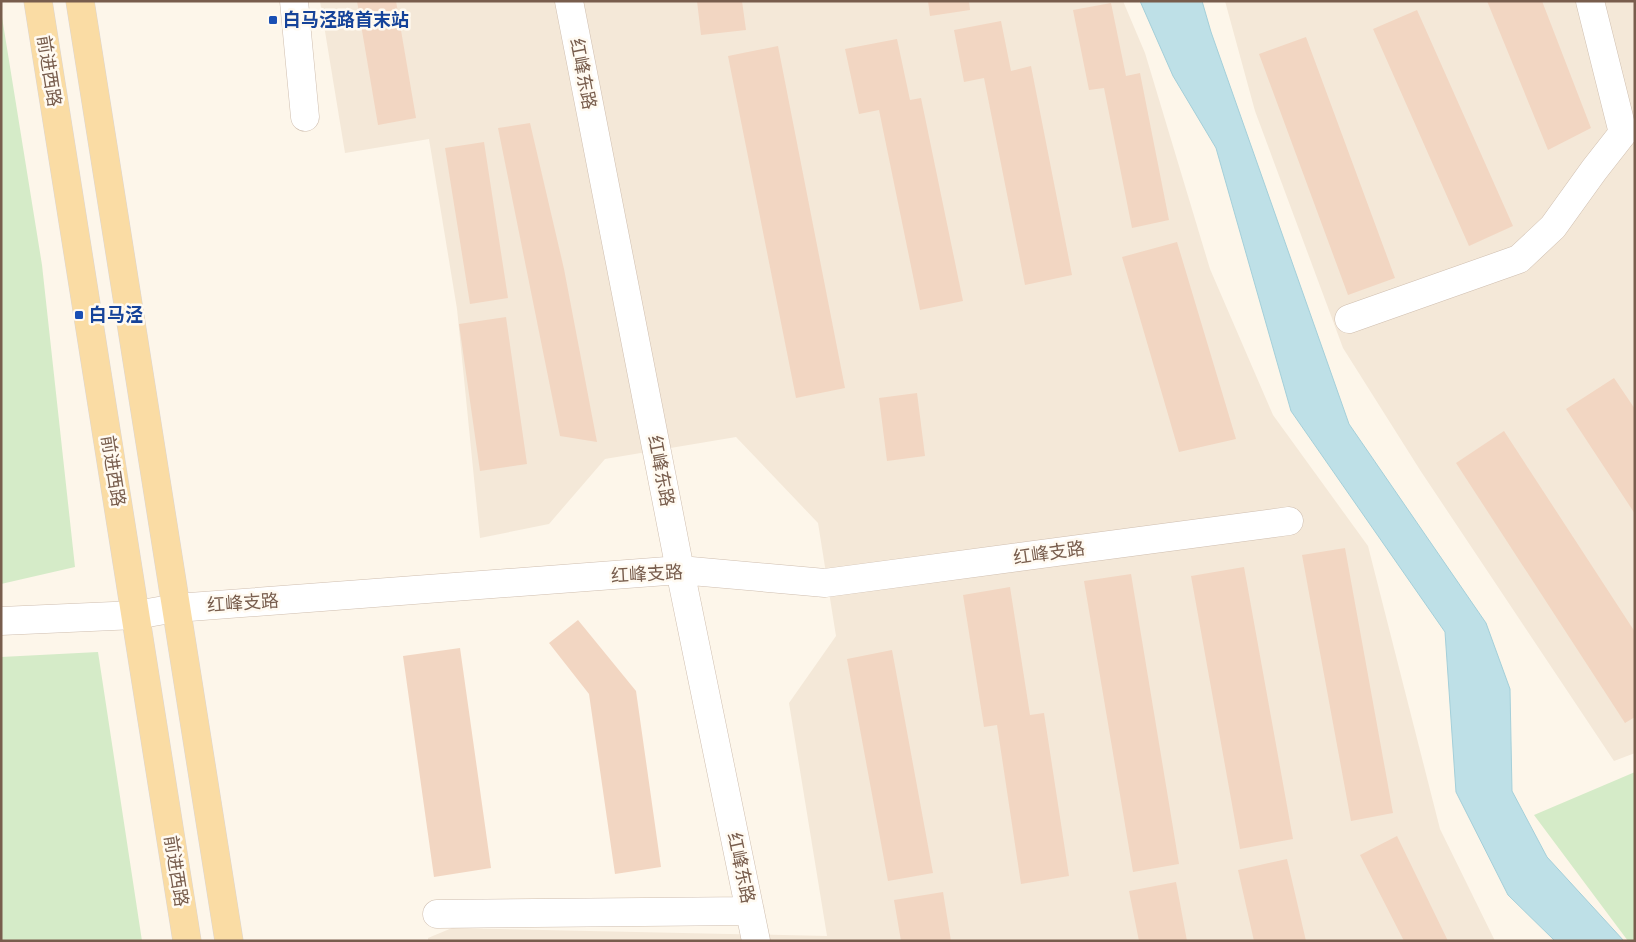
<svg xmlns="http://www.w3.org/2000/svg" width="1636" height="942" viewBox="0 0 1636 942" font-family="'Fira Sans','Noto Sans SC',sans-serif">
<rect width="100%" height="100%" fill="#fdf6ea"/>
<path fill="#f4e8d8" d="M 320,1 L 1123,1 L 1145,53 L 1210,269 L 1273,415 L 1368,546 L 1440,829 L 1495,941 L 428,941 L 428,938 L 452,928 L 827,936 L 789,703 L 836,636 L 818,523 L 736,437 L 605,459 L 549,524 L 480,538 L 457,309 L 429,139 L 345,153 Z
M 1225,1 L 1635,1 L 1635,753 L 1614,761 L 1420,470 L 1343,348 L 1255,111 Z"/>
<path fill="#d5ebc8" d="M 1,11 L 42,265 L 75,567 L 1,584 Z
M 98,652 L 142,941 L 1,941 L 1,657 Z
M 1635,772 L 1635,941 L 1628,941 L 1534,815 Z"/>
<path fill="#bee0e7" stroke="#a4cfd9" d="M 1140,1 L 1202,1 L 1211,32 L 1349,424 L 1486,623 L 1510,689 L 1512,791 L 1547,857 L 1624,941 L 1555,941 L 1508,895 L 1456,792 L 1445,632 L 1291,411 L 1216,148 L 1173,76 Z"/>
<path fill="#f2d6c2" d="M 357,1 L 396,1 L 416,118 L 378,125 Z
M 697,1 L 742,1 L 746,30 L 701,35 Z
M 928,1 L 969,1 L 970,10 L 930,16 Z
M 1487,1 L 1542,1 L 1591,128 L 1548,150 Z
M 1111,3 L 1126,76 L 1140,73 L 1169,220 L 1132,228 L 1104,88 L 1089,90 L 1073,10 Z
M 1417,10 L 1513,226 L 1469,246 L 1373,29 Z
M 1001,21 L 1011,71 L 1031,66 L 1072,275 L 1025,285 L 984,78 L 964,82 L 954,30 Z
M 1306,37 L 1395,278 L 1348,295 L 1259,54 Z
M 897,39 L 910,100 L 921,98 L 963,301 L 920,310 L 879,110 L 859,114 L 845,49 Z
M 778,46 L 845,388 L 796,398 L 728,56 Z
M 530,123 L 564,269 L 597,442 L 560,436 L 498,128 Z
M 484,142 L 508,298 L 470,304 L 445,148 Z
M 1177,242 L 1236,439 L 1179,452 L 1122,257 Z
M 506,317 L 527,464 L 480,471 L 459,324 Z
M 1614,378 L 1635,409 L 1635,514 L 1566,409 Z
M 917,393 L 925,456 L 887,461 L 879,398 Z
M 1504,431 L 1635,632 L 1635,717 L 1625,723 L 1456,463 Z
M 1345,548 L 1393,813 L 1351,821 L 1302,555 Z
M 1244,567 L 1293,839 L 1240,849 L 1191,576 Z
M 1131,574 L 1179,864 L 1133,872 L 1084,581 Z
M 1010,587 L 1030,715 L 1044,713 L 1069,876 L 1021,884 L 997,725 L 984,727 L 963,595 Z
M 578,620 L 636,691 L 661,867 L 615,874 L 589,694 L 549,643 Z
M 460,648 L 491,868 L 434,877 L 403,656 Z
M 892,650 L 933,873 L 888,881 L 847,659 Z
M 1397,836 L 1448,941 L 1404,941 L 1360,855 Z
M 1287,859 L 1306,941 L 1254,941 L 1238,870 Z
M 1176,882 L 1187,941 L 1139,941 L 1129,891 Z
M 943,892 L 951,941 L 901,941 L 894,900 Z"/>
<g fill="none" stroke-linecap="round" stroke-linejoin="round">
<defs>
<path id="minor" d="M 294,1 L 305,117
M 569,1 L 680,570 L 756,941
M 1349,319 L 1519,259 L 1553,227 L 1594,170 L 1623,133 L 1590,1
M 1,621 L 136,615 L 176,608 L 680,570 L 825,583 L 1289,521
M 437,914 L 750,911"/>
<path id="major" d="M 38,1 L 187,941
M 80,1 L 229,941"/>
</defs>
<use href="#minor" stroke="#cfbeaf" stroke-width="29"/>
<use href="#major" stroke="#dcd5d1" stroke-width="29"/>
<use href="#minor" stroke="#fff" stroke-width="28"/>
<use href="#major" stroke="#fadca4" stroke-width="28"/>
</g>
<g fill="#1a4fb4" stroke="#fffaf1" stroke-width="2">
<rect x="268" y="15" width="10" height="10" rx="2.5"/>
<rect x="74" y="310" width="10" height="10" rx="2.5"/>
</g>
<g text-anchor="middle" stroke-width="5" stroke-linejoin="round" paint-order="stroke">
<g font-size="18" font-weight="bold" fill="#164399" stroke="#fffaf1" text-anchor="start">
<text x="283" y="26">白马泾路首末站</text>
<text x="89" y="321">白马泾</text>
</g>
<g font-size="18" fill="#785d4d" stroke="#fffaf1">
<text transform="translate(49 71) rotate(81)" y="6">前进西路</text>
<text transform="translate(583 74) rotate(79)" y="6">红峰东路</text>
<text transform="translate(113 471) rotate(81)" y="6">前进西路</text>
<text transform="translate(661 471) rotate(79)" y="6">红峰东路</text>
<text transform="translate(1049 553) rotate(-8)" y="6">红峰支路</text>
<text transform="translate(647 574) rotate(-3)" y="6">红峰支路</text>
<text transform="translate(243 603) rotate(-4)" y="6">红峰支路</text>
<text transform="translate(741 868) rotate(78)" y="6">红峰东路</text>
<text transform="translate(176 871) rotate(81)" y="6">前进西路</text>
</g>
</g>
<rect width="1636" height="942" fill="none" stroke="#785d4d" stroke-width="5"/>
</svg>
